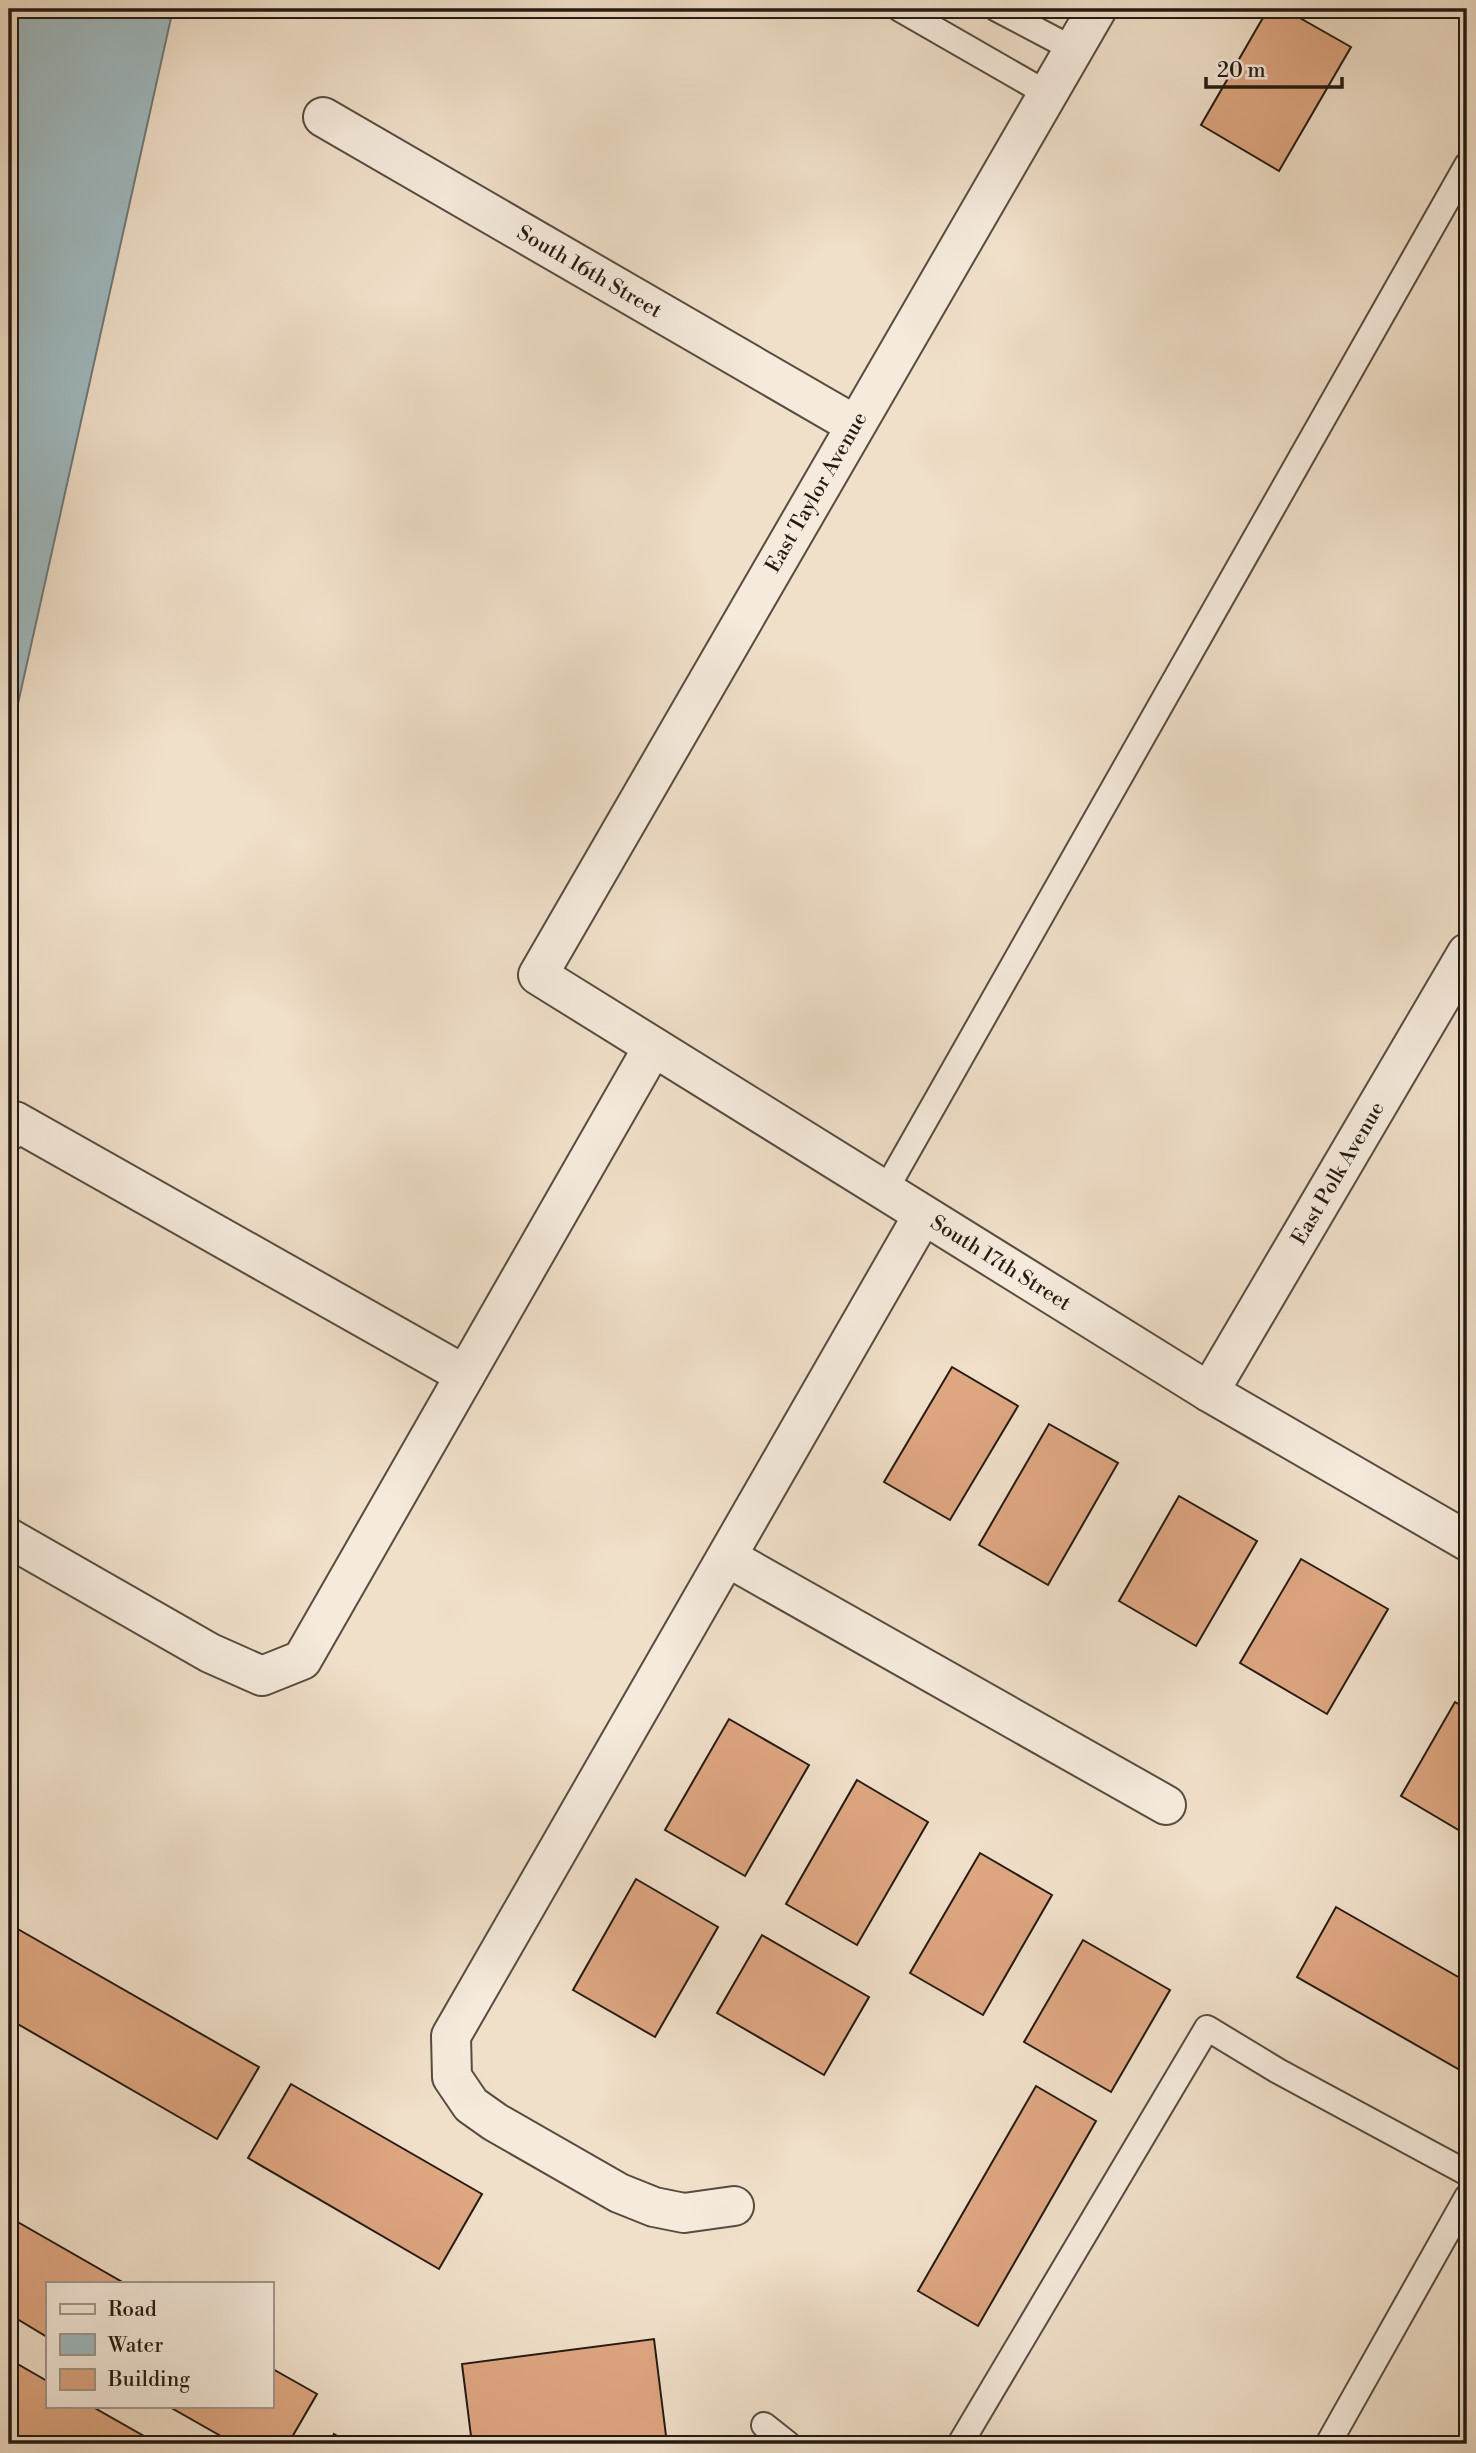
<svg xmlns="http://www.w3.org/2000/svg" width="1476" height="2453" viewBox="0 0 1476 2453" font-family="'Libre Bodoni',serif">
<rect width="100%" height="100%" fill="#f0dfc9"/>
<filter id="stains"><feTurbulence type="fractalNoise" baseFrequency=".00286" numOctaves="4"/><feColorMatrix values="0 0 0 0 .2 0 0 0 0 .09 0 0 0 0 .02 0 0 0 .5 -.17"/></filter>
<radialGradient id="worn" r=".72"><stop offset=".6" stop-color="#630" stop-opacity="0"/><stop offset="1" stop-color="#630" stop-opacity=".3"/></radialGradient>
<path fill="#9fbac1" stroke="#6e7a7b" stroke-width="2" d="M 15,9 L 173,9 L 9,744 L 9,40 Z"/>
<path fill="#dea681" stroke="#241b13" stroke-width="2" d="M 1268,9 L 1284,9 L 1351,47 L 1279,171 L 1201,125 Z
M 952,1367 L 1018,1406 L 950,1520 L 884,1482 Z
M 1049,1424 L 1118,1463 L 1048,1585 L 979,1545 Z
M 1179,1496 L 1257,1541 L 1196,1646 L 1119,1601 Z
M 1301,1559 L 1388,1609 L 1327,1714 L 1240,1663 Z
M 1455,1702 L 1467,1709 L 1467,1835 L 1401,1796 Z
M 729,1719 L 809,1765 L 745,1876 L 665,1830 Z
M 857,1780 L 928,1822 L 857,1945 L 786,1904 Z
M 980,1853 L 1052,1895 L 983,2015 L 910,1973 Z
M 636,1879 L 718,1927 L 655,2037 L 573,1990 Z
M 1336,1907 L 1467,1982 L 1467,2074 L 1297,1977 Z
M 9,1924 L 259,2067 L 217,2139 L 9,2019 Z
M 762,1935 L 869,1997 L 824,2075 L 717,2013 Z
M 1083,1940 L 1170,1990 L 1111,2092 L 1024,2042 Z
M 291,2084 L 482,2194 L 439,2269 L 248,2158 Z
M 1036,2086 L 1096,2121 L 978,2326 L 918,2291 Z
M 9,2217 L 124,2283 L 47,2283 L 47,2337 L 9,2314 Z
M 654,2339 L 667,2444 L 472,2444 L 462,2364 Z
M 9,2359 L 47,2381 L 47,2406 L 91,2406 L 158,2444 L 9,2444 Z
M 271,2368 L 317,2394 L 288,2444 L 235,2444 L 168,2406 L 271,2406 Z
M 334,2434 L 351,2444 L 329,2444 Z"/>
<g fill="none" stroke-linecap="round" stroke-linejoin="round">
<defs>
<path id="lane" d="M 900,9 L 1046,93
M 997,9 L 1073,49
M 885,1191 L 1467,165
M 764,2425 L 788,2444
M 960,2444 L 1207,2028 L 1278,2071 L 1467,2173
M 1328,2444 L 1467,2197"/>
<g id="street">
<path id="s1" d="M 1097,9 L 538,975 L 1209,1392 L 1467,1541"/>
<path id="s2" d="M 323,117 L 855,425"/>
<path d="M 9,1131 L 15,1121 L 465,1375"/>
<path id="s3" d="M 1209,1392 L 1467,953"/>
<path d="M 9,1538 L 210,1653 L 262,1676 L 302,1660 L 653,1047"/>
<path d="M 727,1557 L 1166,1805"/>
<path d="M 734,2206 L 684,2213 L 654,2207 L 619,2193 L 495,2122 L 471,2105 L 452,2077 L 451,2036 L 923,1215"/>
</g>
</defs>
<use href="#lane" stroke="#574c40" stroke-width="28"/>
<use href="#street" stroke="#574c40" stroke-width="42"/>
<use href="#lane" stroke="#f5eadc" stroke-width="24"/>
<use href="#street" stroke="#f5eadc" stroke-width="38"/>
</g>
<g text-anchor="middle" stroke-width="7" stroke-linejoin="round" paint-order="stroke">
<g font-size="21" fill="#241b13" stroke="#f5eadc">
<text dy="7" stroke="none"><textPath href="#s2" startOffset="308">South 16th Street</textPath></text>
<text transform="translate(816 492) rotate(-60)" y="7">East Taylor Avenue</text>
<text dy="7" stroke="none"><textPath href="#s3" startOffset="254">East Polk Avenue</textPath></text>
<text dy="7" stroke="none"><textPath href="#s1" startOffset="1661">South 17th Street</textPath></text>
</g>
</g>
<rect width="1476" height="2453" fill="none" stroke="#f0dfc9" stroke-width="35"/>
<rect x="10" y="10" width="1455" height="2432" fill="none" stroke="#241b13" stroke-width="3.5"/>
<rect x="18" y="18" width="1441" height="2418" fill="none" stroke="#241b13" stroke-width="2"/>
<rect x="46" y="2282" width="228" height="126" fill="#f5eadc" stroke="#a1978c" stroke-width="2"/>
<rect x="60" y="2304" width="35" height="10" fill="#f5eadc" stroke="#a1978c" stroke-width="2"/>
<text x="108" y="2316" font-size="21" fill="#241b13">Road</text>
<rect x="60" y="2334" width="35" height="21" fill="#9fbac1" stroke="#a1978c" stroke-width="2"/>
<text x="108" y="2352" font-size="21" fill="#241b13">Water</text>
<rect x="60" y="2369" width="35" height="21" fill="#dea681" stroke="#a1978c" stroke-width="2"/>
<text x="108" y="2386" font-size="21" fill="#241b13">Building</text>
<path d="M1206 77v10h136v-10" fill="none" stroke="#241b13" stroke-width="3.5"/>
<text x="1217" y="77" font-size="21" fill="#241b13" stroke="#f5eadc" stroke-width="5" paint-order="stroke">20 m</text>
<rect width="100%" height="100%" filter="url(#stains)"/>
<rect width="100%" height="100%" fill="url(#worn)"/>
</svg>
